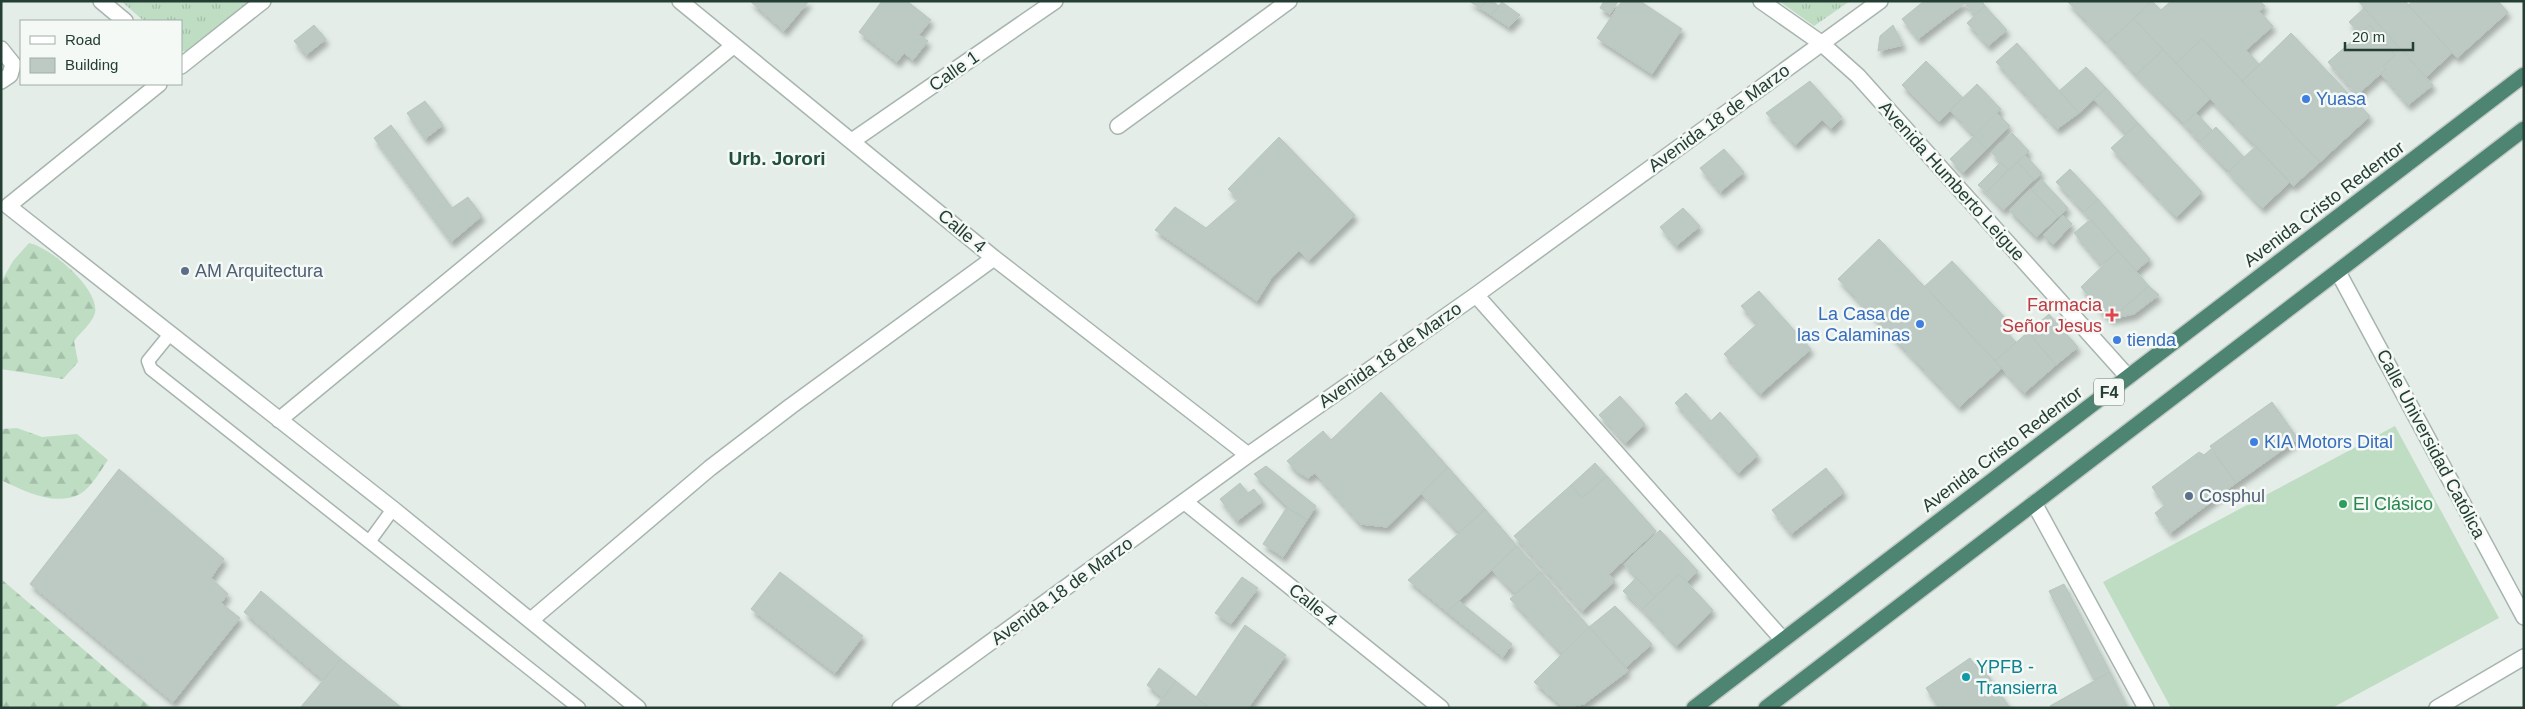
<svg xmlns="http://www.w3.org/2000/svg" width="2525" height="709" viewBox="0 0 2525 709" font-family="Helvetica,sans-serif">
<defs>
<pattern id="grass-tufts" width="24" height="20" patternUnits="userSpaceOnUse" patternTransform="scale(1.25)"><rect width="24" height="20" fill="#beddc3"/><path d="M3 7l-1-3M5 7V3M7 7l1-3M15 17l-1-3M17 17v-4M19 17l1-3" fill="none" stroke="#a3bfa8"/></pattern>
<pattern id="forest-firs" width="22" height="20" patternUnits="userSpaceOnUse" patternTransform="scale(1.25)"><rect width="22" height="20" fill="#beddc3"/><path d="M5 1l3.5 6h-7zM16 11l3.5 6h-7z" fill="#a3bfa8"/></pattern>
<filter id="shadow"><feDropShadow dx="3" dy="5.5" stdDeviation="2.5" flood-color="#0004"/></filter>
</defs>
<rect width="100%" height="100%" fill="#e4ede8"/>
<path fill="url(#grass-tufts)" d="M 121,1 L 258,1 L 196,52 L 181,51 L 181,21 L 144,21 Z
M 1779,1 L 1850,1 L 1814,26 Z"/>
<path fill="url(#forest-firs)" d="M 29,243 C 50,247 100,289 95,313 C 93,322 80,333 74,341 L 78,362 L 63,379 L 1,369 L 1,282 L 13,261 Z
M 17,428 L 42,437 L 77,434 L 108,460 C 100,471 92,487 80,494 C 55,507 24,491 1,480 L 1,429 Z
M 1,579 L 152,708 L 1,708 Z"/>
<path fill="#beddc3" d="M 2395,426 L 2499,618 L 2332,708 L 2171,708 L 2103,582 Z"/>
<path fill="#bccac3" stroke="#b7c6be" filter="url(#shadow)" d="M 750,1 L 809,1 L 784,31 Z
M 882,1 L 907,1 L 931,20 L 919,35 L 928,41 L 913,60 L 904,53 L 897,62 L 859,32 Z
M 1469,1 L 1486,1 L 1480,8 Z
M 1487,1 L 1492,1 L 1499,6 L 1491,15 L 1480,8 Z
M 1604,1 L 1618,1 L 1610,14 L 1600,8 Z
M 1622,1 L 1640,1 L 1682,29 L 1652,74 L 1597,38 Z
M 1924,1 L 1982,1 L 1985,6 L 1974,15 L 1965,3 L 1918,39 L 1902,19 Z
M 2067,1 L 2152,1 L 2107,43 Z
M 2152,1 L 2161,10 L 2171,1 L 2260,1 L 2265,6 L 2259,11 L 2273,26 L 2246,50 L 2260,65 L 2242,81 L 2202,39 L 2176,63 L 2134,19 Z
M 2358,1 L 2405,1 L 2452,53 L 2426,77 Z
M 2413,1 L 2498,1 L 2508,12 L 2457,58 L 2408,5 Z
M 1502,2 L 1520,15 L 1509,27 L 1491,15 Z
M 1985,6 L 2007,30 L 1988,46 L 1967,23 Z
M 2364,8 L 2433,85 L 2408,105 L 2381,74 L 2386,69 L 2383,66 L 2395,55 L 2370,25 L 2360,34 L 2349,22 Z
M 2134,19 L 2163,50 L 2136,75 L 2107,43 Z
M 314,25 L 326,39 L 306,55 L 294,41 Z
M 1893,25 L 1903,45 L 1878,51 L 1880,36 Z
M 2370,25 L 2395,55 L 2383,66 L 2386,69 L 2357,95 L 2328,62 Z
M 2291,33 L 2370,116 L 2320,162 L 2242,81 Z
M 2202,39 L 2320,162 L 2293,186 L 2176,63 Z
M 2017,43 L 2079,113 L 2057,129 L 1996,62 Z
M 2163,50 L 2210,99 L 2184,124 L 2136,75 Z
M 1926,61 L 1963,98 L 1939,122 L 1902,85 Z
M 2086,67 L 2106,88 L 2079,113 L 2059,91 Z
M 1810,81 L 1842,117 L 1831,129 L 1822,120 L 1795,145 L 1766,113 Z
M 1977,84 L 2001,109 L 1974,136 L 1950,110 Z
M 2106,88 L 2138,123 L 2126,134 L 2094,99 Z
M 425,101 L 443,125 L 425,139 L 407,113 Z
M 1997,113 L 2010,126 L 1987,149 L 1974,136 Z
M 2196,113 L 2212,130 L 2200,142 L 2184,124 Z
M 2138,123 L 2202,192 L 2176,217 L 2111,148 Z
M 391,125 L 452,208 L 468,197 L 482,216 L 451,242 L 374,138 Z
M 2216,127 L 2244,157 L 2229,172 L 2200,142 Z
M 2012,133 L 2029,151 L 2008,170 L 1991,152 Z
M 1974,136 L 1987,149 L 1963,173 L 1950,159 Z
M 1279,137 L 1355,215 L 1309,260 L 1299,251 L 1272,277 L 1257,301 L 1155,230 L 1175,207 L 1206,228 L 1239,199 L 1228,189 Z
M 2256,146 L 2290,182 L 2262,208 L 2228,172 Z
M 1724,149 L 1744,172 L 1720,192 L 1700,168 Z
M 2025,155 L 2042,173 L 2034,180 L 2018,162 Z
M 2001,162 L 2008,170 L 1986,192 L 1978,185 Z
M 2018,162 L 2034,180 L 2003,210 L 1986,192 Z
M 2070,169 L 2098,199 L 2084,212 L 2056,182 Z
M 2041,179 L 2068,208 L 2058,217 L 2031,189 Z
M 2031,189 L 2058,217 L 2036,237 L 2009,210 Z
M 2098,199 L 2150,259 L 2136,271 L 2084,212 Z
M 1683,208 L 1700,226 L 1676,246 L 1660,227 Z
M 2063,215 L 2072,224 L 2053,245 L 2043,235 Z
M 2091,219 L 2118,251 L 2101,265 L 2074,233 Z
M 1879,239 L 2002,368 L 1959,407 L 1838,279 Z
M 2118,251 L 2149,286 L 2119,312 L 2101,311 L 2081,287 Z
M 1952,261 L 2010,323 L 2004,329 L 2016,342 L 1995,361 L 1925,286 Z
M 2149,286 L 2159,295 L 2134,314 L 2110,319 L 2101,311 L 2119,312 Z
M 1759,291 L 1811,349 L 1760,394 L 1724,354 L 1757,324 L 1741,306 Z
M 2049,314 L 2078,347 L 2056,365 L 2028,332 Z
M 2028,332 L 2056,365 L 2024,393 L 1995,361 Z
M 1381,392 L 1448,467 L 1387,527 L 1360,524 L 1315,473 L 1308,478 L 1296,471 L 1287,461 L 1323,431 L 1331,440 Z
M 1686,393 L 1711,421 L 1720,412 L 1758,455 L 1738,473 L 1675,403 Z
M 1620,396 L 1645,424 L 1625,443 L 1599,415 Z
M 2272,402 L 2298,439 L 2236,483 L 2210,446 Z
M 2211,449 L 2236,483 L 2170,533 L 2155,513 L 2165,505 L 2152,487 L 2199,452 L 2204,455 Z
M 1595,463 L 1607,476 L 1582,498 L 1571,485 Z
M 1266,466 L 1316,506 L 1307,520 L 1287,507 L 1254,474 Z
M 1448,467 L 1485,509 L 1459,533 L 1422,494 Z
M 1826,468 L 1844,492 L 1791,534 L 1772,510 Z
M 119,469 L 224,559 L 211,578 L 228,594 L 221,603 L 240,618 L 173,702 L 30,584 Z
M 1607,476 L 1656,531 L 1609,574 L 1615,581 L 1582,611 L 1514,536 L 1571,485 L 1582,498 Z
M 1240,483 L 1248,493 L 1254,489 L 1263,501 L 1237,521 L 1220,499 Z
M 1287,507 L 1307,520 L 1283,557 L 1263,544 Z
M 1485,509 L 1517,546 L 1447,612 L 1408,580 Z
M 1660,530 L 1698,571 L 1687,582 L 1679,574 L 1655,597 L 1624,564 Z
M 1517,546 L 1541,572 L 1515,594 L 1492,570 Z
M 780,572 L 863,636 L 835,673 L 751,609 Z
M 1541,572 L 1589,627 L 1562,654 L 1510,599 Z
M 1679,574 L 1713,610 L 1676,646 L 1642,609 Z
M 1242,577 L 1258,588 L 1231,624 L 1215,613 Z
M 1636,578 L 1655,597 L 1642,609 L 1623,591 Z
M 2064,584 L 2110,672 L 2094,680 L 2049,591 Z
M 261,591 L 341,659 L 323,680 L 244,612 Z
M 1459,601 L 1512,644 L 1503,657 L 1447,612 Z
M 1615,606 L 1652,644 L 1626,667 L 1589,627 Z
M 1245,625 L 1286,655 L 1248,708 L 1209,708 L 1196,697 Z
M 1589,627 L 1628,671 L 1584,704 L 1564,708 L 1534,682 Z
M 1970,658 L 1975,665 L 1979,662 L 2010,708 L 1939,708 L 1926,688 Z
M 341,659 L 402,708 L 300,708 Z
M 1159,668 L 1176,681 L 1163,698 L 1147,685 Z
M 2110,672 L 2128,708 L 2051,708 L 2050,706 Z
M 1176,681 L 1196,697 L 1209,708 L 1155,708 Z"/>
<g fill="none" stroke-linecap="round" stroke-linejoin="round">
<defs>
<path id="service" d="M 170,334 L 148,361 L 151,369 L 579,708
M 369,542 L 393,509"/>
<path id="minor" d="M 101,1 L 125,21
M 680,1 L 994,258 L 1248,455
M 1761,1 L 1821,43 L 1858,76 L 2128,377
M 1,49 L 13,64 L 10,75 L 1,81
M 181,66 L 263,1
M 159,84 L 8,206 L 393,509 L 638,708
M 1118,126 L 1289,1
M 852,141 L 1055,1
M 2338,272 L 2524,617
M 1476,295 L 1783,640
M 279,420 L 733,46
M 1185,502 L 1441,708
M 2034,503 L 2146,708
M 531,620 L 710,468 L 791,406 L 994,258
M 900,708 L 1248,455 L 1476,295 L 1880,1
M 2437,708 L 2524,657"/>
<path id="trunk" d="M 1694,708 L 2524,75
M 1766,708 L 2524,129"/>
</defs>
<use href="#service" stroke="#a7b5ae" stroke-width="15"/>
<use href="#minor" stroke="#a7b5ae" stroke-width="18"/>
<use href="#trunk" stroke="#c2c9c6" stroke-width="18"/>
<use href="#service" stroke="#fff" stroke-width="12"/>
<use href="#minor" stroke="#fff" stroke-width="15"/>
<use href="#trunk" stroke="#4e8472" stroke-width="15"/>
</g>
<g fill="#3f7fe0" stroke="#f4f9f6" stroke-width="2">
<circle cx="2306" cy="99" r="5"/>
<circle cx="1920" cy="324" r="5"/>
<circle cx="2117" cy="340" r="5"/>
<circle cx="2254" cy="442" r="5"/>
</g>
<g fill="#5c6f8a" stroke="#f4f9f6" stroke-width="2">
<circle cx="185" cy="271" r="5"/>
<circle cx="2189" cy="496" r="5"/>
</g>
<path fill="#e0444e" stroke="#f4f9f6" stroke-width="2" d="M2109.5 307.5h5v5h5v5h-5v5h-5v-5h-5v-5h5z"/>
<circle fill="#2e9e5b" stroke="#f4f9f6" stroke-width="2" cx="2343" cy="504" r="5"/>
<circle fill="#0f9aa8" stroke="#f4f9f6" stroke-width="2" cx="1966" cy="677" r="5"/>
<g text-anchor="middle" stroke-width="5" stroke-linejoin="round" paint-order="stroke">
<rect fill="#f4f9f6" stroke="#62766e" stroke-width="1" x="2094" y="378.5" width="30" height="27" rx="4"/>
<g font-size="16" font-weight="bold" fill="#243e34">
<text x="2109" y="398">F4</text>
</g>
<g font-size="18" fill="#243e34" stroke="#f4f9f6">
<text transform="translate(954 71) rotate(-35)" y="6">Calle 1</text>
<text transform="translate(1719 118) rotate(-36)" y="6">Avenida 18 de Marzo</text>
<text transform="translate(1952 181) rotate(48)" y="6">Avenida Humberto Leigue</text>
<text transform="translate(2324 204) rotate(-37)" y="6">Avenida Cristo Redentor</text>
<text transform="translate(962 231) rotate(40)" y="6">Calle 4</text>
<text transform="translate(1390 355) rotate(-35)" y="6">Avenida 18 de Marzo</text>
<text transform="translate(2431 444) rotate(62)" y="6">Calle Universidad Católica</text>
<text transform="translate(2002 449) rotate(-37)" y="6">Avenida Cristo Redentor</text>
<text transform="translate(1062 591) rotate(-36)" y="6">Avenida 18 de Marzo</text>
<text transform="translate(1313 605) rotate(39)" y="6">Calle 4</text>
</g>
<g font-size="18" fill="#366cbe" stroke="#f4f9f6" text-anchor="start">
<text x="2316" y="105">Yuasa</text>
<text x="1910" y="320" text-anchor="end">La Casa de<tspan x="1910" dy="21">las Calaminas</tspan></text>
<text x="2127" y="346">tienda</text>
<text x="2264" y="448">KIA Motors Dital</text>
</g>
<g font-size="18" fill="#4e5e75" stroke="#f4f9f6" text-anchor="start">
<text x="195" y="277">AM Arquitectura</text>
<text x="2199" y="502">Cosphul</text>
</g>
<g font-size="18" fill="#be3a42" stroke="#f4f9f6" text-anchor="end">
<text x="2102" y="311">Farmacia<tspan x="2102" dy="21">Señor Jesus</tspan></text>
</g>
<g font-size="18" fill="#27864d" stroke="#f4f9f6" text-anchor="start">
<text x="2353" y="510">El Clásico</text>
</g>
<g font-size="18" fill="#0d838f" stroke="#f4f9f6" text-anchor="start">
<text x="1976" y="673">YPFB -<tspan x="1976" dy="21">Transierra</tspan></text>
</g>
<g font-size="19" font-weight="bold" fill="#214f3f" stroke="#f4f9f6">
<text x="777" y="165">Urb. Jorori</text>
</g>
</g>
<rect width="2525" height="709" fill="none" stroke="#243e34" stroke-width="5"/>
<rect x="20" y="20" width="162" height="65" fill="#f4f9f6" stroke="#a1aea8"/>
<rect x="30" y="36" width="25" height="8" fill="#ffffff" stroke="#a1aea8"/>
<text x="65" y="45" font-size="15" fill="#243e34">Road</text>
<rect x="30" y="58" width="25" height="15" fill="#bccac3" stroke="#a1aea8"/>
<text x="65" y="70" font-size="15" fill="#243e34">Building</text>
<path d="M2345 42v8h68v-8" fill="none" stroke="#243e34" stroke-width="2.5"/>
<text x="2352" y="42" font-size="15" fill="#243e34" stroke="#f4f9f6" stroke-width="4" paint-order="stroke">20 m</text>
</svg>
